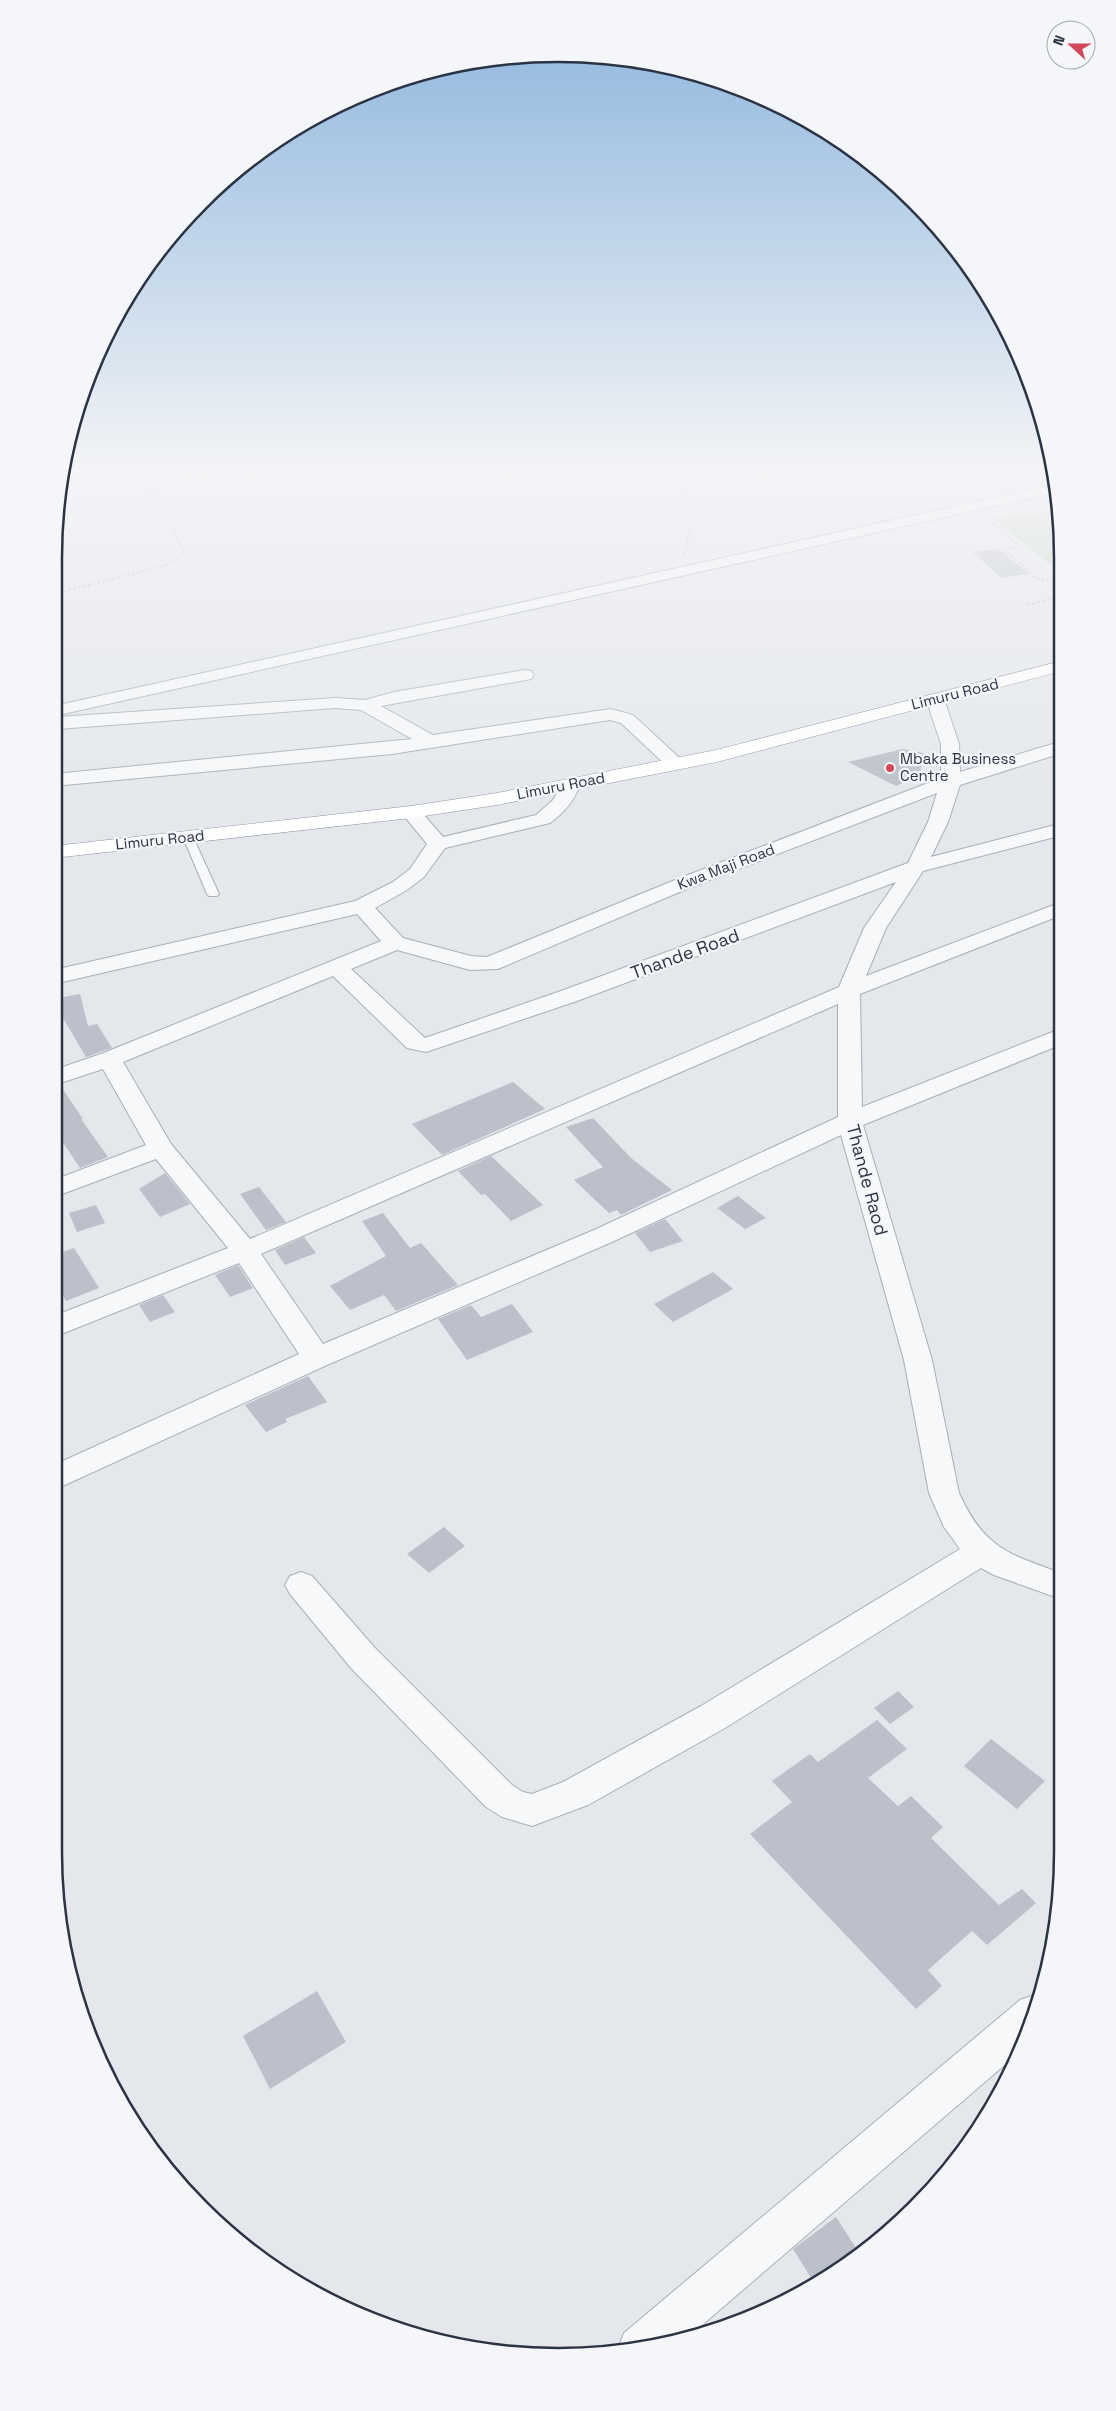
<svg xmlns="http://www.w3.org/2000/svg" width="1116" height="2411" viewBox="0 0 1116 2411" font-family="'Space Grotesk',sans-serif">
<rect width="100%" height="100%" fill="#e4e7ec"/>
<path fill="#c9d6c5" d="M 1058,511 L 1058,571 L 993,519 Z"/>
<path fill="#bbc0ca" d="M 1000,549 L 1029,574 L 1001,578 L 973,552 Z
M 903,749 L 923,753 L 920,774 L 896,786 L 848,762 Z
M 80,994 L 88,1026 L 97,1024 L 112,1048 L 86,1057 L 54,1003 L 54,999 Z
M 513,1082 L 545,1109 L 442,1155 L 412,1124 Z
M 60,1085 L 83,1119 L 81,1119 L 108,1157 L 80,1168 L 54,1129 L 54,1087 Z
M 593,1118 L 631,1158 L 672,1190 L 621,1215 L 617,1210 L 609,1213 L 574,1180 L 603,1167 L 566,1127 Z
M 491,1156 L 543,1205 L 511,1221 L 485,1194 L 481,1195 L 458,1171 Z
M 165,1173 L 190,1204 L 160,1217 L 139,1189 Z
M 259,1187 L 286,1222 L 266,1230 L 240,1194 Z
M 738,1196 L 766,1218 L 745,1229 L 717,1208 Z
M 96,1205 L 105,1223 L 77,1232 L 69,1213 Z
M 383,1213 L 410,1248 L 421,1243 L 458,1285 L 396,1311 L 384,1295 L 350,1310 L 330,1286 L 386,1256 L 362,1221 Z
M 665,1219 L 683,1241 L 650,1252 L 635,1233 Z
M 304,1237 L 316,1253 L 285,1265 L 275,1250 Z
M 74,1248 L 99,1288 L 66,1301 L 54,1281 L 54,1255 Z
M 238,1265 L 253,1288 L 230,1297 L 215,1275 Z
M 713,1272 L 733,1289 L 673,1322 L 654,1304 Z
M 163,1295 L 175,1312 L 150,1322 L 139,1305 Z
M 512,1304 L 533,1332 L 467,1360 L 438,1319 L 471,1305 L 481,1317 Z
M 308,1376 L 327,1402 L 285,1419 L 287,1422 L 266,1432 L 245,1405 Z
M 444,1527 L 465,1546 L 429,1573 L 407,1554 Z
M 898,1691 L 914,1707 L 890,1724 L 874,1708 Z
M 877,1720 L 907,1749 L 868,1778 L 898,1806 L 911,1796 L 943,1827 L 931,1838 L 999,1905 L 1022,1889 L 1036,1903 L 987,1945 L 972,1931 L 928,1970 L 942,1986 L 916,2009 L 750,1834 L 792,1802 L 772,1781 L 810,1754 L 818,1762 Z
M 991,1739 L 1045,1781 L 1017,1809 L 964,1766 Z
M 317,1991 L 346,2042 L 270,2089 L 243,2036 Z
M 836,2217 L 856,2248 L 811,2278 L 793,2249 Z"/>
<g fill="none" stroke-linecap="round" stroke-linejoin="round">
<defs>
<path id="lane" d="M 188,834 L 193,837 L 219,894 L 217,896 L 209,896 L 207,894 L 183,837 Z"/>
<path id="street" d="M 1056,484 L 1057,492 L 54,716 L 54,706 Z
M 525,670 L 531,671 L 534,675 L 531,679 L 381,706 L 433,735 L 611,709 L 633,715 L 686,764 L 683,768 L 669,768 L 621,723 L 610,720 L 392,754 L 54,786 L 54,774 L 412,739 L 361,710 L 335,708 L 58,729 L 54,727 L 54,719 L 58,717 L 335,698 L 365,700 L 394,692 Z
M 935,694 L 941,695 L 944,699 L 959,744 L 960,772 L 1059,742 L 1059,754 L 960,785 L 948,822 L 931,857 L 1059,824 L 1059,836 L 923,871 L 886,928 L 866,976 L 1059,903 L 1059,916 L 860,994 L 862,1107 L 1060,1029 L 1060,1045 L 863,1125 L 932,1360 L 959,1493 C 984,1548 1008,1554 1061,1573 L 1061,1599 L 994,1575 L 981,1568 L 725,1728 L 588,1805 L 532,1826 L 502,1817 L 486,1807 L 351,1668 L 290,1594 L 285,1585 L 290,1576 L 301,1572 L 312,1576 L 375,1648 L 512,1785 L 523,1792 L 532,1794 L 563,1782 L 701,1706 L 960,1549 L 944,1527 L 929,1493 L 904,1360 L 841,1135 L 612,1242 L 327,1365 L 54,1490 L 54,1465 L 299,1354 L 239,1263 L 54,1337 L 54,1316 L 228,1248 L 156,1159 L 54,1197 L 54,1180 L 146,1145 L 103,1069 L 54,1085 L 54,1070 L 101,1054 L 381,941 L 357,914 L 54,984 L 54,970 L 355,901 L 393,882 L 410,869 L 427,844 L 401,812 L 404,808 L 418,808 L 443,837 L 536,815 L 553,800 L 563,781 L 577,781 L 580,785 C 574,801 564,813 550,823 L 445,848 L 424,877 L 407,890 L 375,908 L 403,938 L 471,956 L 487,957 L 675,880 L 941,778 L 941,744 L 926,699 L 929,695 ZM 937,793 L 928,822 L 908,863 L 561,991 L 425,1038 L 351,969 L 397,950 L 470,970 L 498,969 L 689,888 ZM 896,882 L 864,928 L 839,987 L 250,1239 L 171,1144 L 123,1062 L 333,976 L 407,1048 L 426,1052 L 577,1001 ZM 838,1004 L 838,1117 L 594,1230 L 323,1344 L 261,1254 Z
M 1034,1995 L 1039,1997 L 1022,2050 L 687,2338 L 619,2353 L 618,2349 L 624,2333 L 1020,2000 Z"/>
<path id="highway" d="M 1058,662 L 1058,672 L 717,762 L 497,805 L 411,818 L 54,858 L 54,846 L 411,806 L 497,793 L 716,750 Z"/>
</defs>
<use href="#lane" stroke="#a9aeb7" stroke-width="2"/>
<use href="#street" stroke="#a9aeb7" stroke-width="2"/>
<use href="#highway" stroke="#8b94a3" stroke-width="1"/>
<path stroke="#c2c5cb" stroke-width="2" stroke-dasharray="2.5 2.5" stroke-linecap="butt" d="M 677,470 C 692,507 695,515 684,555
M 58,514 L 156,493 L 156,486 L 160,481 L 212,470
M 989,520 L 1021,547
M 1022,547 L 1005,550 L 1037,579 L 1058,582
M 54,594 L 167,565 L 185,553 L 156,493
M 1028,605 L 1058,597"/>
<use href="#lane" fill="#f7f8fa" fill-rule="evenodd"/>
<use href="#street" fill="#f7f8fa" fill-rule="evenodd"/>
<use href="#highway" fill="#fff" fill-rule="evenodd"/>
</g>
<linearGradient id="sky" x2="0" y2="1"><stop stop-color="#8bb4dd"/><stop offset="0.58" stop-color="#f3f4f6"/><stop offset="1" stop-color="#f3f4f6" stop-opacity="0"/></linearGradient>
<rect width="1116" height="808" fill="url(#sky)"/>
<circle fill="#d1495b" stroke="#f4f6f9" stroke-width="2" cx="890" cy="768" r="5"/>
<g text-anchor="middle" stroke-width="4.5" stroke-linejoin="round" paint-order="stroke">
<g font-size="15" fill="#2b3445" stroke="#f4f6f9">
<text transform="translate(955 694) rotate(-14)" y="5">Limuru Road</text>
<text transform="translate(561 786) rotate(-11)" y="5">Limuru Road</text>
<text transform="translate(160 840) rotate(-6)" y="5">Limuru Road</text>
<text transform="translate(726 867) rotate(-21)" y="5">Kwa Maji Road</text>
</g>
<g font-size="15" fill="#2b3445" stroke="#f4f6f9" text-anchor="start">
<text x="900" y="764">Mbaka Business<tspan x="900" dy="17">Centre</tspan></text>
</g>
<g font-size="18" fill="#2b3445" stroke="#f4f6f9">
<text transform="translate(685 954) rotate(-20)" y="6">Thande Road</text>
<text transform="translate(867 1180) rotate(75)" y="6">Thande Raod</text>
</g>
</g>
<path d="M0 0H1116V2411H0ZM558 62H558A496 496 0 0 1 1054 558V1852A496 496 0 0 1 558 2348H558A496 496 0 0 1 62 1852V558A496 496 0 0 1 558 62Z" fill="#f4f6f9" fill-rule="evenodd"/>
<path fill="none" stroke="#2b3445" stroke-width="2.5" d="M558 62H558A496 496 0 0 1 1054 558V1852A496 496 0 0 1 558 2348H558A496 496 0 0 1 62 1852V558A496 496 0 0 1 558 62Z"/>
<g transform="translate(1071 45) rotate(291)"><circle r="24" fill="#f4f6f9" stroke="#a4a8b1"/>
<path d="M0-4L9 19L0 12L-9 19Z" fill="#d1495b"/>
<text y="-8" font-size="14" font-weight="bold" text-anchor="middle" fill="#2b3445">N</text>
</g>
</svg>
